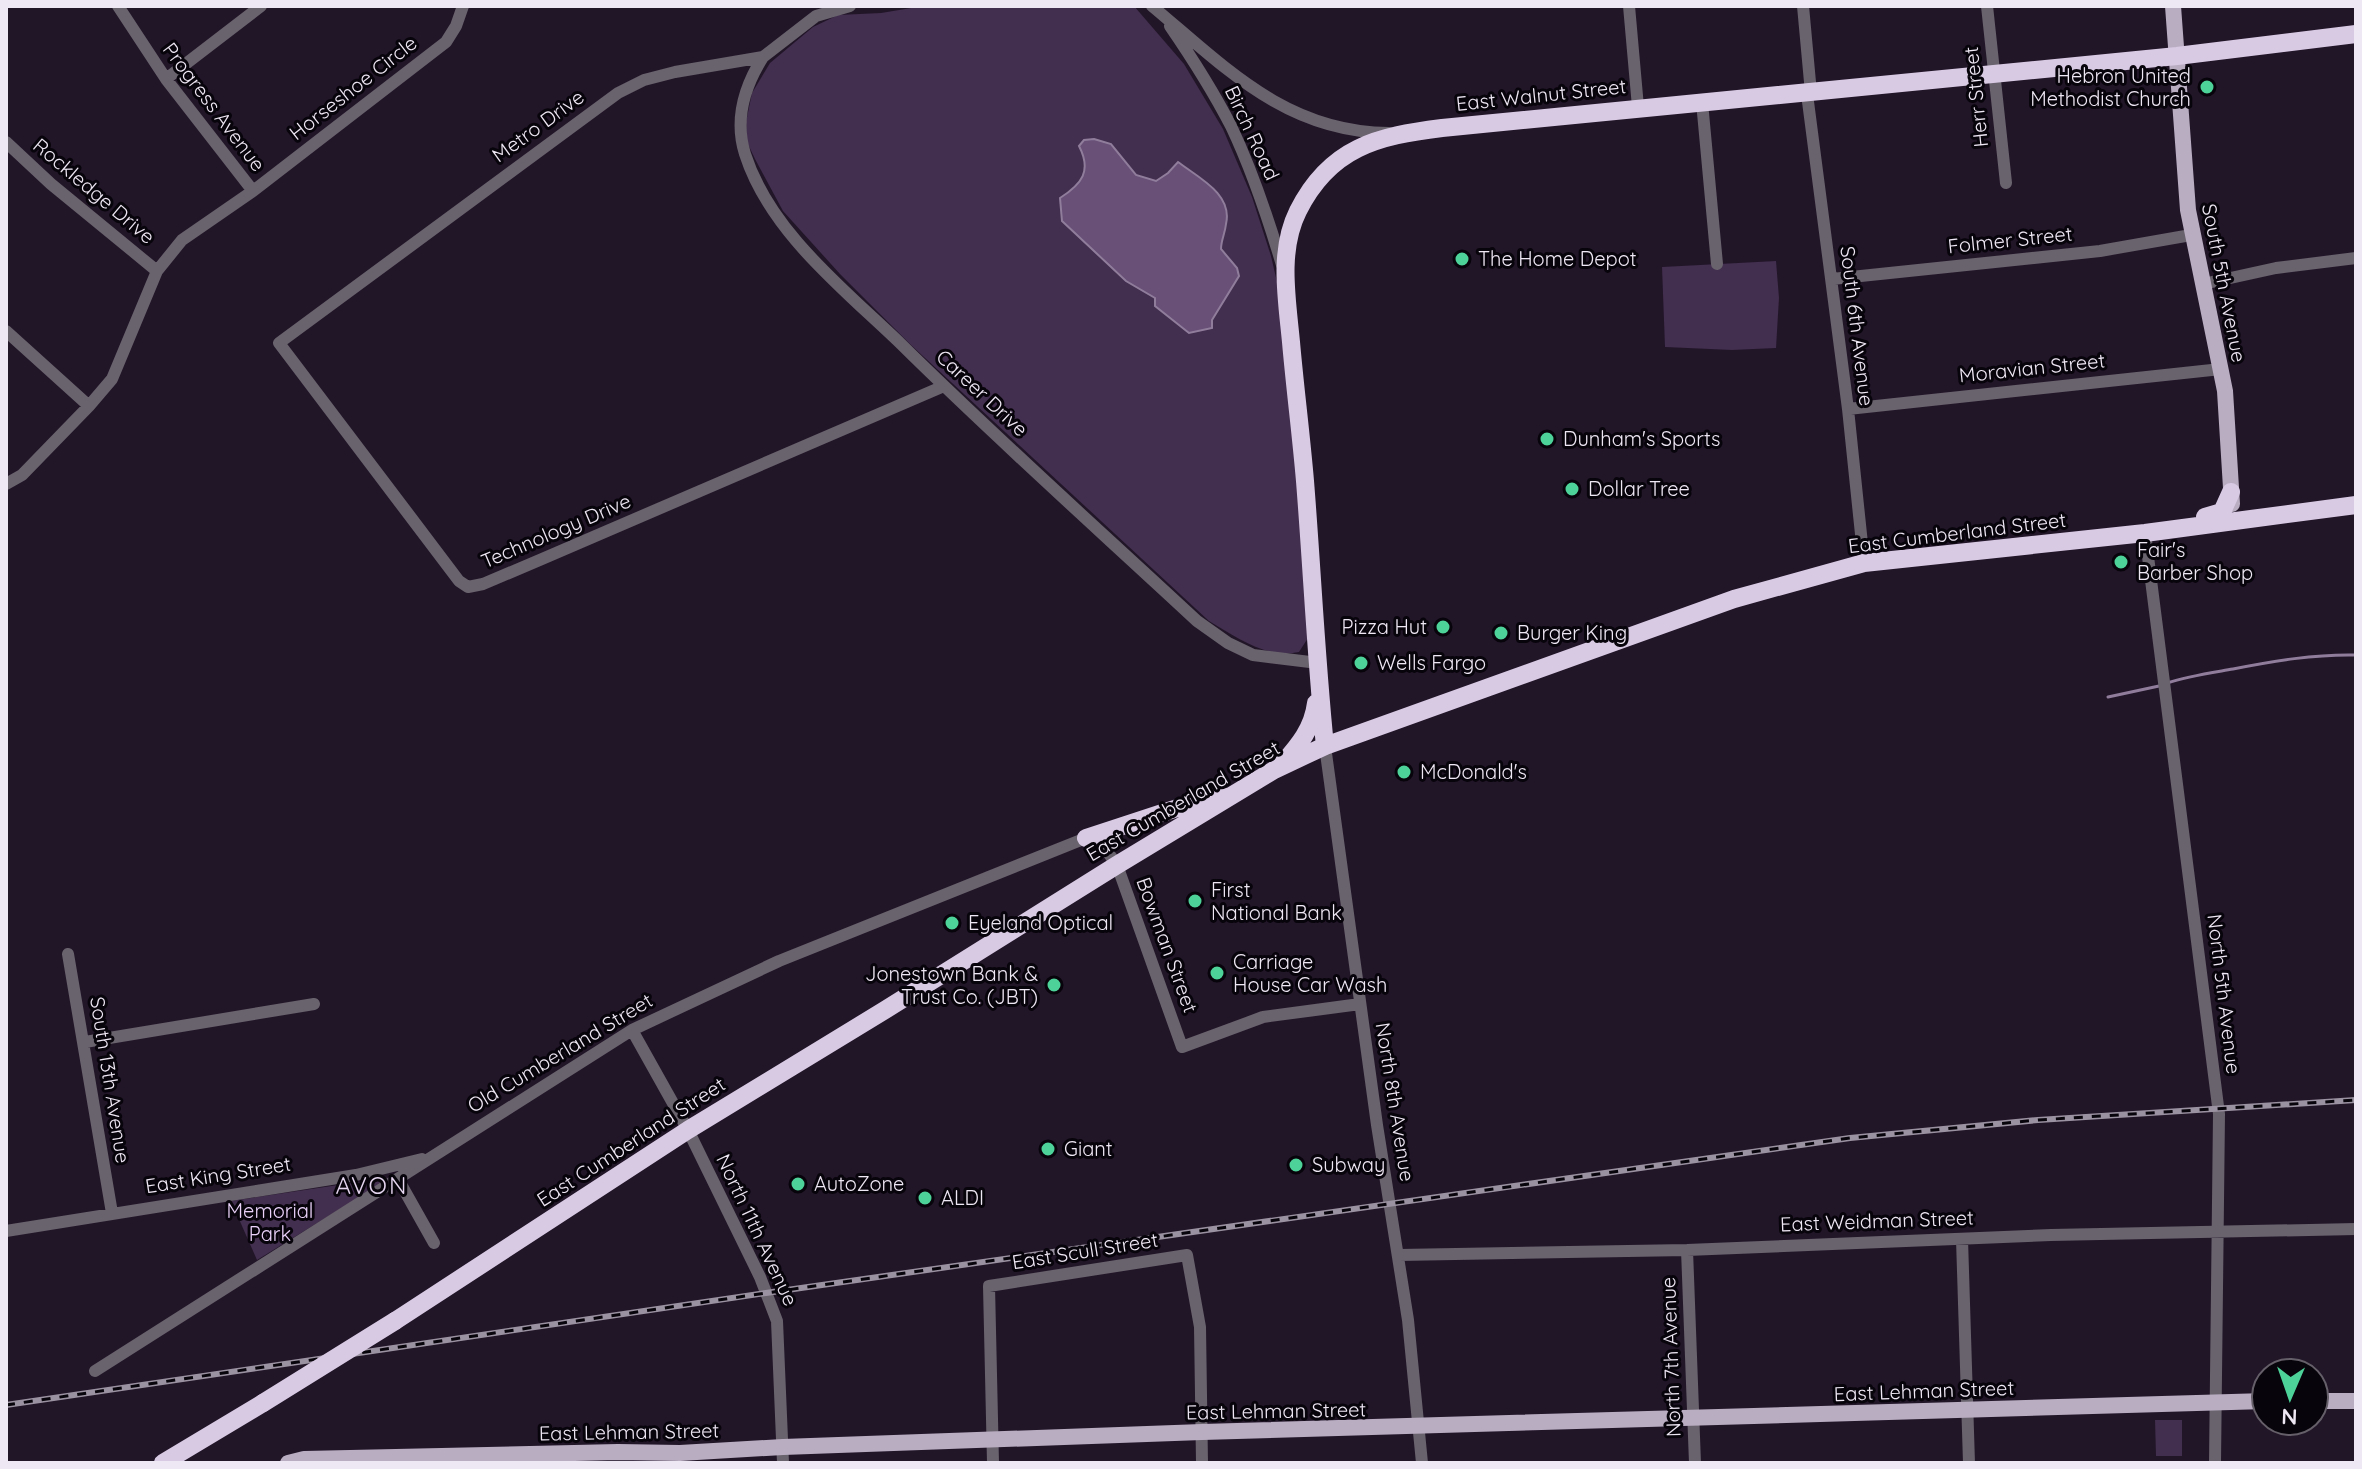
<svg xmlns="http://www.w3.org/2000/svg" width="2362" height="1469" viewBox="0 0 2362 1469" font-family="Quicksand,sans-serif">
<rect width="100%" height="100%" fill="#211528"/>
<path fill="#422e4e" d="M 923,6 L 1134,6 L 1184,64 L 1223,129 L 1252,197 L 1271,256 L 1277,282 L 1307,575 L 1308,638 L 1299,652 C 1266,659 1236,637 1209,621 L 911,345 L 840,274 L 783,211 L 755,159 L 747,142 L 746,122 L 752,93 L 770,63 L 813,27 L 838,15 L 881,13 Z
M 1776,261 L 1779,298 L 1776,348 L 1732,350 L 1665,347 L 1662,267 Z
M 392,1177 L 257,1260 L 231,1201 Z
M 2155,1420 L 2182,1420 L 2182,1456 L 2156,1456 Z"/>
<path fill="#685077" stroke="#907d9c" stroke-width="2" d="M 1094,139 L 1111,144 L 1136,175 L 1156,181 L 1168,173 L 1178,162 C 1199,178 1233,194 1226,224 C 1225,234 1221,240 1221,249 L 1237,268 L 1239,276 L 1212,320 L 1212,328 L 1189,333 L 1155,306 L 1155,298 L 1126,281 L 1062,221 L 1060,198 C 1082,184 1092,171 1079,146 L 1084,140 Z"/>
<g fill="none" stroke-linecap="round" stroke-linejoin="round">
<path stroke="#907d9c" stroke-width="3" d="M 2167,683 C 2188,676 2210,673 2233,669 C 2274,661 2315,654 2356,655
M 2108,697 L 2159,686"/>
<path stroke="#69636d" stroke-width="12" d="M 118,6 L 166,79 L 253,191
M 850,6 L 816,16 L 763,57 L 675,72 L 644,80 L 618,93 L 279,343 L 459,581 L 468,587 L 483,584 L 542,559 L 944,386
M 1152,6 C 1226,68 1286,132 1389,133
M 1629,6 L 1638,107
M 1803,6 L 1811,93
M 1987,6 L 2006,183
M 1170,26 C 1192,58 1213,91 1231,126 C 1252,170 1268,218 1282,265
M 763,57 C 744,87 734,119 745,154 C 770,232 844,289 901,344 C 997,439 1098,529 1197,621 L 1228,643 L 1253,655 L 1318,663
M 166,79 L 261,6
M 1807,94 L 1848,409 L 1864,563
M 1702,102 L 1717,264
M 6,142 L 51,184 L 157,271
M 1832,279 L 2100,251 L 2191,235
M 2203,284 L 2276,268 L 2356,258
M 6,331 L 89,406
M 1848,409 L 2221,369
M 6,484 L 22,475 L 89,406 L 112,379 L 157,271 L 182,240 L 253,191 L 446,42 L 456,26 L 463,6
M 2145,533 L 2219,1114 L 2215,1463
M 1325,746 L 1377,1125 L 1408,1320 L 1422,1463
M 68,954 L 112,1213
M 632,1030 L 688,1130 L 760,1277 L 777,1321 L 783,1463
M 85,1042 L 314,1004
M 398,1179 L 434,1243
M 6,1231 L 356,1175 L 422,1159
M 1962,1239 L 1969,1463
M 1687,1250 L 1695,1463
M 1399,1255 L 1687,1250 L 2051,1235 L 2356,1229
M 95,1371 L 632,1030 L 779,961 L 1086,838 L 1099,840 L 1117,865 L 1182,1047 L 1263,1017 L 1360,1004
M 993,1463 L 989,1286 L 1187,1255 L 1200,1327 L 1202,1463"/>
<path stroke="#b9adc2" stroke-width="16" d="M 2173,6 L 2188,210 L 2225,391 L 2232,504
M 2314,1401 L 2356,1401
M 288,1463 L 304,1459 L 618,1452 L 680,1453 L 783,1447 L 1202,1432 L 2266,1401"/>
<path stroke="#d9cae4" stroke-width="18" d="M 2205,517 L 2222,512 L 2231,492
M 1325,746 C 1316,658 1312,569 1305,481 C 1301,434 1295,388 1291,342 C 1287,299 1278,251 1298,211 C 1330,147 1378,136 1442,128 L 2177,56 L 2356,34
M 1283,763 C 1299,745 1313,728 1316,703
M 1086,838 L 1220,794
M 395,1321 L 688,1130 L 885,1010 L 1117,865 L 1274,770 L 1325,746 L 1734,599 L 1864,563 L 2145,533 L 2356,505
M 163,1463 L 263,1403"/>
<defs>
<path id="rail" d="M 6,1405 L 766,1293 L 1850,1138 L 2038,1120 L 2356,1100"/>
</defs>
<use href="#rail" stroke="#9b92a1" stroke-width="6"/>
<use href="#rail" stroke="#08040b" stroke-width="3" stroke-dasharray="9" stroke-linecap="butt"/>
<path stroke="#d9cae4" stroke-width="18" d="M 263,1403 L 395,1321"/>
</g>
<g fill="#4dd39a" stroke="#08040b" stroke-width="3">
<circle cx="2207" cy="87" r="8"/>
<circle cx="1462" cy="259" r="8"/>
<circle cx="1547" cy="439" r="8"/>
<circle cx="1572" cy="489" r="8"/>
<circle cx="2121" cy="562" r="8"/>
<circle cx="1443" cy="627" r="8"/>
<circle cx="1501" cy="633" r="8"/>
<circle cx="1361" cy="663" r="8"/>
<circle cx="1404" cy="772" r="8"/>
<circle cx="1195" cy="901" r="8"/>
<circle cx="952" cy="923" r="8"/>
<circle cx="1217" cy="973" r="8"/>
<circle cx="1054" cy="985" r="8"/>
<circle cx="1048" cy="1149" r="8"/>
<circle cx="1296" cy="1165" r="8"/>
<circle cx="798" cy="1184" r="8"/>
<circle cx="925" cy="1198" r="8"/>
</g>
<g text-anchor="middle" stroke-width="6" stroke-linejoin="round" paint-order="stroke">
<g font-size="20" fill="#eee7f4" stroke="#08040b" text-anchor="start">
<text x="2191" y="83" text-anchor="end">Hebron United<tspan x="2191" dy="23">Methodist Church</tspan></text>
<text x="1478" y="266">The Home Depot</text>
<text x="1563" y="446">Dunham's Sports</text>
<text x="1588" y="496">Dollar Tree</text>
<text x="2137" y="557">Fair's<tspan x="2137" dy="23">Barber Shop</tspan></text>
<text x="1427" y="634" text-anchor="end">Pizza Hut</text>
<text x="1517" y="640">Burger King</text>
<text x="1377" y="670">Wells Fargo</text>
<text x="1420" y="779">McDonald's</text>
<text x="1211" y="897">First<tspan x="1211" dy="23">National Bank</tspan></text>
<text x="968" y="930">Eyeland Optical</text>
<text x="1233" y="969">Carriage<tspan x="1233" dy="23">House Car Wash</tspan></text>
<text x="1038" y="981" text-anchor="end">Jonestown Bank &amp;<tspan x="1038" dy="23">Trust Co. (JBT)</tspan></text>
<text x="1064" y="1156">Giant</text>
<text x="1312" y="1172">Subway</text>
<text x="814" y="1191">AutoZone</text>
<text x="941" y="1205">ALDI</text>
</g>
<g font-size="20" fill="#eee7f4" stroke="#08040b">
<text transform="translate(353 88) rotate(-38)" y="7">Horseshoe Circle</text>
<text transform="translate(1541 95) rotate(-6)" y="7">East Walnut Street</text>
<text transform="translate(1976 97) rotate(-96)" y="7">Herr Street</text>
<text transform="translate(214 107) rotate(53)" y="7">Progress Avenue</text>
<text transform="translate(538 126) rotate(-36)" y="7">Metro Drive</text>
<text transform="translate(1252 133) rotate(65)" y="7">Birch Road</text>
<text transform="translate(94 191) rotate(40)" y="7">Rockledge Drive</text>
<text transform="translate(2010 240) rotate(-6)" y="7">Folmer Street</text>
<text transform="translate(2224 283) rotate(79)" y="7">South 5th Avenue</text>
<text transform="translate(1857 326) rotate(83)" y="7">South 6th Avenue</text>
<text transform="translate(2032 368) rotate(-6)" y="7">Moravian Street</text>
<text transform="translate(982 393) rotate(43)" y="7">Career Drive</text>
<text transform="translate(556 531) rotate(-23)" y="7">Technology Drive</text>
<text transform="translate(1957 533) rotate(-7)" y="7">East Cumberland Street</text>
<text transform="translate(1183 801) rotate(-30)" y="7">East Cumberland Street</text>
<text transform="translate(1167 945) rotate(70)" y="7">Bowman Street</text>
<text transform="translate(2224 994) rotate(83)" y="7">North 5th Avenue</text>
<text transform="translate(560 1053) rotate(-31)" y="7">Old Cumberland Street</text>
<text transform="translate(110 1080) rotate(81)" y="7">South 13th Avenue</text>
<text transform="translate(1395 1102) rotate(81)" y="7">North 8th Avenue</text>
<text transform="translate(631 1142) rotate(-33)" y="7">East Cumberland Street</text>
<text transform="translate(218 1175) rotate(-9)" y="7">East King Street</text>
<text transform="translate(1877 1221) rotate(-2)" y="7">East Weidman Street</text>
<text transform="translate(757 1230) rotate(65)" y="7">North 11th Avenue</text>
<text transform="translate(1085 1251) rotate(-9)" y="7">East Scull Street</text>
<text transform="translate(1671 1357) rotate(-92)" y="7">North 7th Avenue</text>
<text transform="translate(1924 1391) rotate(-2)" y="7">East Lehman Street</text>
<text transform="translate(1276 1411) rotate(-1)" y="7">East Lehman Street</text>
<text transform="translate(629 1432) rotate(-1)" y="7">East Lehman Street</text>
</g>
<g font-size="20" fill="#ead2fa" stroke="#08040b">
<text x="270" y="1218">Memorial<tspan x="270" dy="23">Park</tspan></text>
</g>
<g font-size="24" letter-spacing="2" fill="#e5d6f0" stroke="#08040b">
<text x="372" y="1194">AVON</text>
</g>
</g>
<rect width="2362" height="1469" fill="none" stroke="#eee7f4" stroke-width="16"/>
<g transform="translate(2290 1397) rotate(182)"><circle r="38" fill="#08040b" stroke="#645f68" stroke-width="2"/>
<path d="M0-6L14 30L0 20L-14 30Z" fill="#4dd39a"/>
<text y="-12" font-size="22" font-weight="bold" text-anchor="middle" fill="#eee7f4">N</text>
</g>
</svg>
